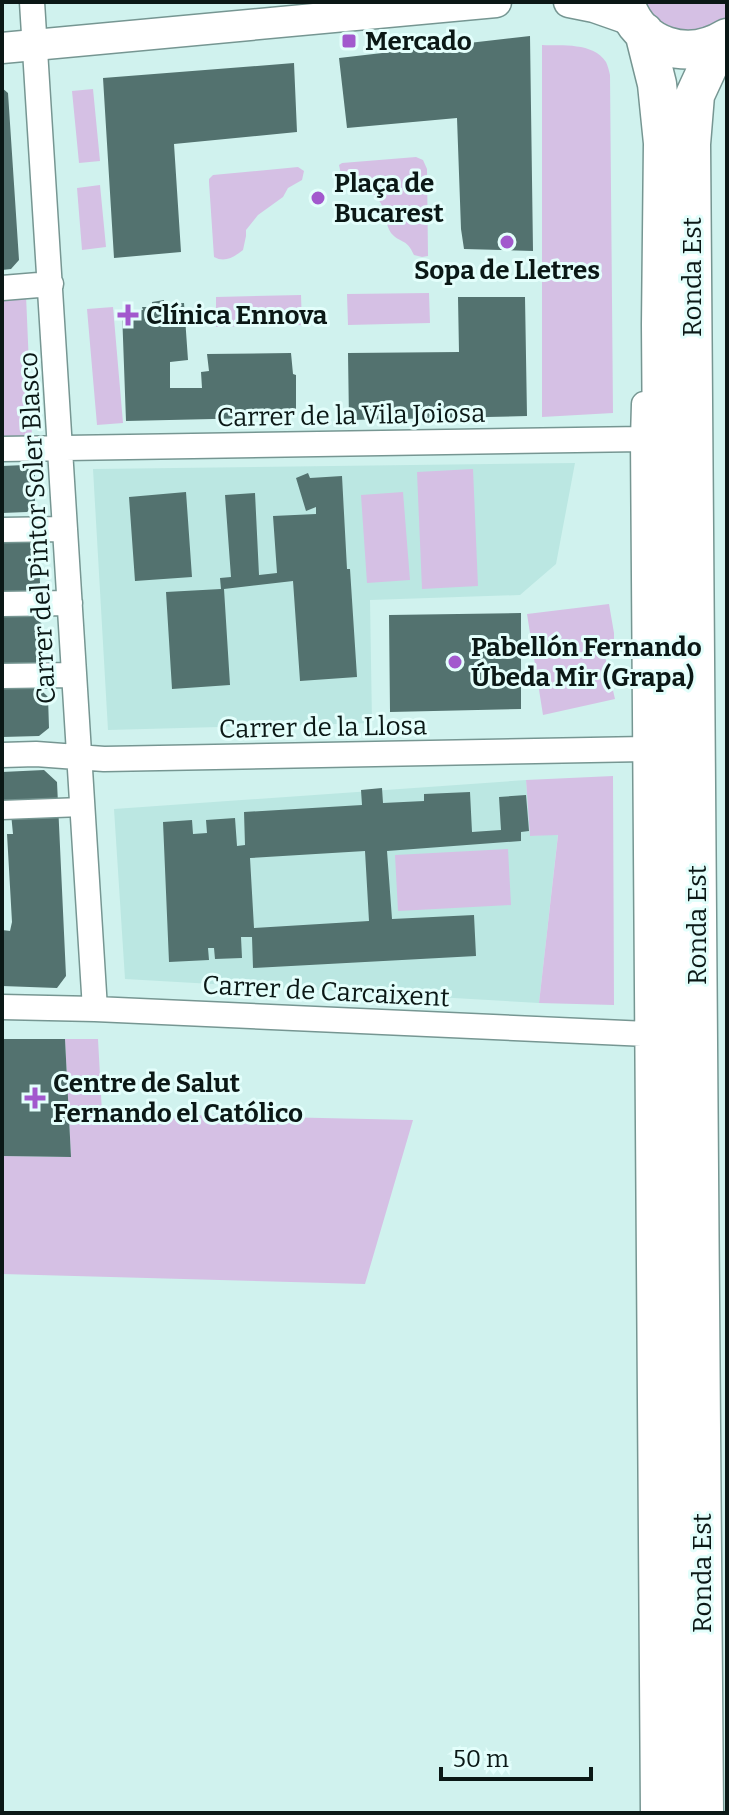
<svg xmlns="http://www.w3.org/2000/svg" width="729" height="1815" viewBox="0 0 729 1815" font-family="Bitter,serif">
<rect width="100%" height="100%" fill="#d0f2ee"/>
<path fill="#bbe7e2" d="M 575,463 L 556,564 L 520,595 L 370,600 L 372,723 L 108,730 L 93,469 Z
M 526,780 L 530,836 L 558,834 L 539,1003 L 125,979 L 114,809 Z"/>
<path fill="#d5c0e4" d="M 637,2 L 727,2 L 727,21 L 675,37 Z
M 542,45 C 562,46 593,42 606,62 C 608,66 609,71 610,75 L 613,413 L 542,417 Z
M 93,89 L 100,161 L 79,163 L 72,91 Z
M 416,157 L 423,160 L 427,169 L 428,256 L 422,257 L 414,255 C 406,237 400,244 391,233 C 385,224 386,211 380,202 C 368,182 344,196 339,165 L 342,163 Z
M 298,167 L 304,171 L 302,180 L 288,188 L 283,197 L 258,215 L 246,230 L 246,236 L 243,250 C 234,257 225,263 214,257 L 209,182 L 209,179 L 213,175 Z
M 100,185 L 106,247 L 82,250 L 77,188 Z
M 429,293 L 430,323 L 348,325 L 347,294 Z
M 26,295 L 32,436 L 2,436 L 2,298 Z
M 301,295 L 302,325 L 216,327 L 216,297 Z
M 113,307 L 123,423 L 97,425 L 87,309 Z
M 473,469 L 478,586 L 422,589 L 417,472 Z
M 403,492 L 410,580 L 367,583 L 361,495 Z
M 609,604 L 614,633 L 614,650 L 604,652 L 615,699 L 543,715 L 527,614 Z
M 613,776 L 614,1005 L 539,1003 L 558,835 L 530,836 L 526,780 Z
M 508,849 L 511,905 L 398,911 L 395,855 Z
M 65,1039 L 98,1039 L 102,1113 L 413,1120 L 365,1284 L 2,1274 L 2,1156 L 71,1157 Z"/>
<path fill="#53726f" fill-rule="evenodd" d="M 530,36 L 533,251 L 464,249 L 461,229 L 457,118 L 347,128 L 339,58 Z
M 294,63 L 297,132 L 174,144 L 181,252 L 114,258 L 103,78 Z
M 2,88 L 8,93 L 19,260 L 11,269 L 2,270 Z
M 458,297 L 525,297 L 527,416 L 349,420 L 348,353 L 459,352 Z
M 164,300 L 164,304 L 184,303 L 188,360 L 170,362 L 170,388 L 202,388 L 201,372 L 209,371 L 207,354 L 291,353 L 293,374 L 296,375 L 296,417 L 126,421 L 122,311 L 143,310 L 142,307 L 152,307 L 152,302 Z
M 25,465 L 35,475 L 35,505 L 27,512 L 2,513 L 2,466 Z
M 308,473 L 310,478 L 342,476 L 347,569 L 350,569 L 357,677 L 300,681 L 293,581 L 224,589 L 230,685 L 172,689 L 166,592 L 221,589 L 220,578 L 231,577 L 225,495 L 255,493 L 259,575 L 277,573 L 273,516 L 316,514 L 316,507 L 306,511 L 296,478 Z
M 186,492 L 192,577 L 135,581 L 129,497 Z
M 2,542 L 30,542 L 39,552 L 40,583 L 32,592 L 2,592 Z
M 521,613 L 521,709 L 390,712 L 389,615 Z
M 33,615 L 42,624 L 43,654 L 34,664 L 2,664 L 2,616 Z
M 38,687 L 48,697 L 49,728 L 39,736 L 2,737 L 2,688 Z
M 44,770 L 57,782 L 66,976 L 57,988 L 2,986 L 2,930 L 10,931 L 12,922 L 7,834 L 13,834 L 10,803 L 2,803 L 2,772 Z
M 382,788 L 383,803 L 424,801 L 424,794 L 470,792 L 472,832 L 501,830 L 499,797 L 526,795 L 529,831 L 521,832 L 521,841 L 387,851 L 392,919 L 474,915 L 476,956 L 253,968 L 252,937 L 241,937 L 242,958 L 215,959 L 214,948 L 208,948 L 209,960 L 169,962 L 163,822 L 192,820 L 193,834 L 207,833 L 206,820 L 235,818 L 237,846 L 245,845 L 244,812 L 362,805 L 361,790 ZM 365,851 L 369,921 L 254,928 L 250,858 Z
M 2,1039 L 65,1039 L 71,1157 L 2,1156 Z"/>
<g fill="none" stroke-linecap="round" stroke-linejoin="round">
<defs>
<path id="pedestrian" d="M 2,810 L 82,807"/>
<path id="minor" d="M 32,2 L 95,1009
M 2,288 L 51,284
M 644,404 L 643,439 L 653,1813
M 2,449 L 643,439
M 2,530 L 65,529
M 2,604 L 70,603
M 2,676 L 74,675
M 2,755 L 36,754 L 104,759 L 645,749
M 2,1007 L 95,1009 L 647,1034"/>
<path id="tertiary" d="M 569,2 L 594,7 L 634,21
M 2,48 L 496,2"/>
<path id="primary" d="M 625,2 C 639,48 688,62 727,38
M 644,32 L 657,84 L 663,143 L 661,325 L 672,1813
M 704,1813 L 691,144 L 695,95 L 719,43"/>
</defs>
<use href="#pedestrian" stroke="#769692" stroke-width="21"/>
<use href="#minor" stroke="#769692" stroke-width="27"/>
<use href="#tertiary" stroke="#769692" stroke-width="33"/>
<use href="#primary" stroke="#769692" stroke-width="41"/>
<use href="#pedestrian" stroke="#fff" stroke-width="18"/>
<use href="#minor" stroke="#fff" stroke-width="24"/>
<use href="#tertiary" stroke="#fff" stroke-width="30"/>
<use href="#primary" stroke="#fff" stroke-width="38"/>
</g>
<g fill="#a259cd" stroke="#e3fefb" stroke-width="3">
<rect x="341" y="33" width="16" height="16" rx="4"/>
<circle cx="318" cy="198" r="8"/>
<circle cx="507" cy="242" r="8"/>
<path d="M124 303h8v8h8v8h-8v8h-8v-8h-8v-8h8z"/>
<circle cx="455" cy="662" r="8"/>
<path d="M31 1086h8v8h8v8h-8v8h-8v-8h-8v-8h8z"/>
</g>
<g text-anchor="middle" stroke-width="6" stroke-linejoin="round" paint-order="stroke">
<g font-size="26" font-weight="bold" fill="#0b1816" stroke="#e3fefb" text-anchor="start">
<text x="365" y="50">Mercado</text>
<text x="334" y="192">Plaça de<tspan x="334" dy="30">Bucarest</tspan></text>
<text x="507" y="279" text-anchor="middle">Sopa de Lletres</text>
<text x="146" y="324">Clínica Ennova</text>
<text x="471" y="656">Pabellón Fernando<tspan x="471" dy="30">Úbeda Mir (Grapa)</tspan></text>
<text x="53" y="1092">Centre de Salut<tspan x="53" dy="30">Fernando el Católico</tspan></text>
</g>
<g font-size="26" fill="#0b1816" stroke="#e3fefb">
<text transform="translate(692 277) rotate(-90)" y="9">Ronda Est</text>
<text transform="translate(351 415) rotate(-1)" y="9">Carrer de la Vila Joiosa</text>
<text transform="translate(37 528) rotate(-93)" y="9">Carrer del Pintor Soler Blasco</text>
<text transform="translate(323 727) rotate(-1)" y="9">Carrer de la Llosa</text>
<text transform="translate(697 925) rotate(-90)" y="9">Ronda Est</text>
<text transform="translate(326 991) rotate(3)" y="9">Carrer de Carcaixent</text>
<text transform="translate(702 1573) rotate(-90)" y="9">Ronda Est</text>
</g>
</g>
<rect width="729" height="1815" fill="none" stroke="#0b1816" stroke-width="8"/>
<path d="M441 1767v12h150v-12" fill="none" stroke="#0b1816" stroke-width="4"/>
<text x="453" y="1767" font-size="24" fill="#0b1816" stroke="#e3fefb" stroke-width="6" paint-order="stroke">50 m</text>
</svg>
